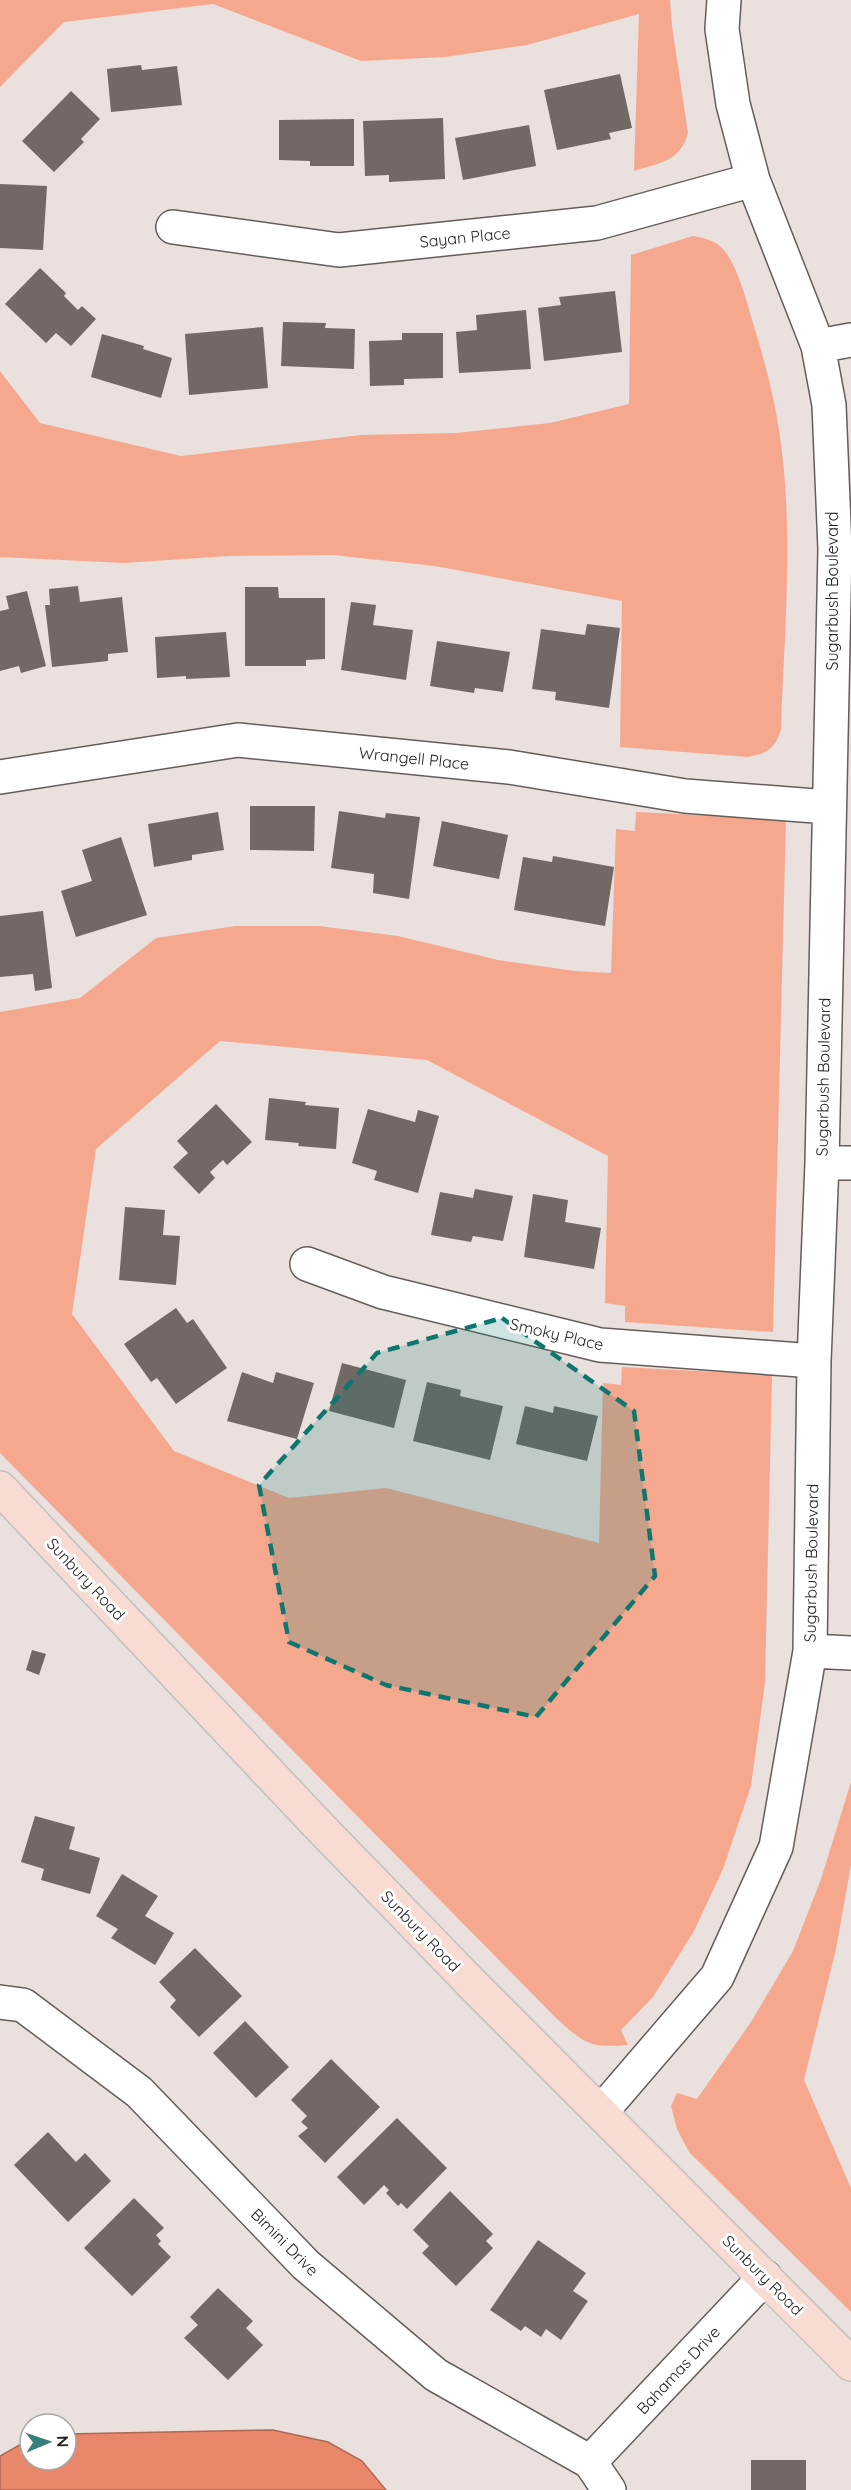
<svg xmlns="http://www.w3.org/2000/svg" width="851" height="2490" viewBox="0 0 851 2490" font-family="Quicksand,sans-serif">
<rect width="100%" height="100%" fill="#eae0dd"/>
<path fill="#f6a88f" d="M 0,0 L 670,0 L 672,26 L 688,133 C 680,162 659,163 634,171 L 639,14 L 527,45 L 445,57 L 361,61 L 213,4 L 64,22 L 0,87 Z
M 693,236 C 703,238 714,240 722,248 C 737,263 747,302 753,323 C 766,365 777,408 782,452 C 793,543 784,637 781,729 C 776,748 767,754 748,757 L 620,747 L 622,601 L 435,566 L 333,555 L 229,556 L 124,563 L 0,557 L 0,371 L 40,423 L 181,456 L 361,435 L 456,433 L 550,423 L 629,404 L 631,255 Z
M 636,812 L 786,819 L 773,1332 L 625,1322 L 625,1306 L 605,1303 L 608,1156 L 427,1060 L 220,1041 L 96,1149 L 72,1314 L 174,1451 L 289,1498 L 386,1488 L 599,1543 L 603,1383 L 621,1385 L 622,1367 L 772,1375 L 765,1683 L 751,1786 L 723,1869 L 694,1931 L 653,1997 L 621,2030 L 628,2045 C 589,2048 585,2044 556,2018 L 0,1453 L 0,1012 L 80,998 L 156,938 L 235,926 L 319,926 L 398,936 L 498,960 L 575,971 L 611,973 L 616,829 L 635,831 Z
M 851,1782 L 851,1865 L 836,1949 L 804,2080 L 851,2188 L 851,2312 L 689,2152 L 677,2129 L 671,2106 L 677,2093 L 697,2099 L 751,2022 L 793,1951 L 821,1879 Z"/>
<path fill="#e8876a" stroke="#ae6954" stroke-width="1.5" d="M 273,2430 L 328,2442 L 362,2461 L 386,2490 L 0,2490 L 0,2456 L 23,2443 L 30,2441 L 30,2460 L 66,2460 L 66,2434 Z"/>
<path fill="#726967" d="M 141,65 L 142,70 L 177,66 L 182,105 L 111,112 L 107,69 Z
M 620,74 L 632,128 L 609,133 L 611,139 L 557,150 L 544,90 Z
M 71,91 L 100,119 L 81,139 L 84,142 L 54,172 L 22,141 Z
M 443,118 L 445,179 L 389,182 L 389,175 L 365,176 L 363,121 Z
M 354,119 L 354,166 L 310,166 L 310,161 L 279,160 L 279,120 Z
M 529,125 L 536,166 L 463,180 L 455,138 Z
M 0,184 L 47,186 L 43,250 L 0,248 Z
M 40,268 L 66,293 L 64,296 L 78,310 L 82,306 L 96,319 L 71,346 L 56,333 L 46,343 L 5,304 Z
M 615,291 L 622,352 L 544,361 L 538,308 L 561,305 L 559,297 Z
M 526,310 L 531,369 L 459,373 L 456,332 L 477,330 L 476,315 Z
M 283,322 L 326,323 L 325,328 L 355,329 L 354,369 L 281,366 Z
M 263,327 L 268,388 L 189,395 L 185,334 Z
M 402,333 L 443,333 L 443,378 L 404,379 L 404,385 L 370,386 L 369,341 L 402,340 Z
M 102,334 L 144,346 L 143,349 L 172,358 L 161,398 L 91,377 Z
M 78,586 L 80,602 L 122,597 L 128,652 L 108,654 L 108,661 L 52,667 L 45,605 L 50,605 L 49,589 Z
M 245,587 L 278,587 L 279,598 L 325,598 L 325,659 L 306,660 L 306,666 L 245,666 Z
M 27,591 L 46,666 L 21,673 L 19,666 L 0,671 L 0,611 L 9,609 L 6,596 Z
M 351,602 L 376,605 L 373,625 L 413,630 L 406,680 L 341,670 Z
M 587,624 L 620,628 L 609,708 L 555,700 L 556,692 L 532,689 L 541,629 L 585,635 Z
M 226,632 L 230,677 L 186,679 L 186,676 L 157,678 L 155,637 Z
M 437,641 L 510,652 L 503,692 L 475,688 L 474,693 L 430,686 Z
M 250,806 L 315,806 L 314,851 L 250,850 Z
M 339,811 L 385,818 L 386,813 L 420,817 L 409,899 L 373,893 L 374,874 L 331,868 Z
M 218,812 L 224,850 L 192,855 L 192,860 L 154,867 L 148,824 Z
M 442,821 L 508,835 L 499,879 L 433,866 Z
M 121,837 L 147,915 L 76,937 L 61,891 L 92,881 L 82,850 Z
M 553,856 L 614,867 L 605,926 L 514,910 L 523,857 L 552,862 Z
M 43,911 L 52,988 L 35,991 L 33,974 L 0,977 L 0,916 Z
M 269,1098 L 306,1102 L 305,1105 L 339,1108 L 336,1149 L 298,1146 L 299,1143 L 265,1140 Z
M 216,1104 L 252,1142 L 227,1165 L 223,1160 L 210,1172 L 215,1178 L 199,1194 L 173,1167 L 188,1153 L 177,1141 Z
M 368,1109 L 415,1122 L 418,1110 L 439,1116 L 418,1193 L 374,1180 L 377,1171 L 352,1163 Z
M 475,1189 L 513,1196 L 503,1241 L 473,1236 L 471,1242 L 431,1235 L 440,1192 L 473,1198 Z
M 533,1194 L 568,1200 L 565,1222 L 601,1228 L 594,1269 L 524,1257 Z
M 125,1207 L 165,1210 L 163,1235 L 180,1236 L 176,1285 L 119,1280 Z
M 176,1308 L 187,1323 L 193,1319 L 227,1368 L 176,1404 L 157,1378 L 151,1382 L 124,1344 Z
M 342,1363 L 406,1380 L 394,1428 L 329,1411 Z
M 242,1372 L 273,1383 L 276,1372 L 314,1383 L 297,1439 L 227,1421 Z
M 427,1382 L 461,1390 L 460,1396 L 503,1406 L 490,1460 L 413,1441 Z
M 525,1406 L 553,1413 L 554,1406 L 598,1416 L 587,1461 L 516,1444 Z
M 32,1650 L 46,1654 L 39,1675 L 26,1670 Z
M 35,1816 L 75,1827 L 69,1849 L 100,1858 L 90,1894 L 41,1880 L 44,1869 L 21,1862 Z
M 122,1874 L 158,1896 L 145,1916 L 174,1933 L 155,1965 L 111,1938 L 118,1929 L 96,1916 Z
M 195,1948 L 242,1996 L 199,2037 L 170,2007 L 176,2000 L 159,1982 Z
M 245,2021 L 289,2067 L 256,2098 L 213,2053 Z
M 331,2059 L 380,2107 L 325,2163 L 298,2136 L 308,2128 L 301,2122 L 307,2116 L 291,2100 Z
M 397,2118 L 447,2168 L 407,2209 L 401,2203 L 398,2206 L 386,2193 L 389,2190 L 384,2185 L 364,2205 L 337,2177 Z
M 48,2132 L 76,2162 L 85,2153 L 111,2181 L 68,2222 L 14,2165 Z
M 450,2191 L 493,2234 L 486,2241 L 493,2248 L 456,2286 L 422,2253 L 429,2246 L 413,2230 Z
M 134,2198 L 164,2228 L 156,2235 L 161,2241 L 158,2244 L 171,2257 L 132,2296 L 84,2248 Z
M 538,2240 L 586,2273 L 573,2291 L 588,2301 L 561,2340 L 546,2329 L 541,2337 L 525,2326 L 521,2331 L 490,2310 Z
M 218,2288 L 253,2321 L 246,2328 L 263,2345 L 228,2380 L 184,2338 L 198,2325 L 190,2317 Z
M 751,2460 L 806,2460 L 806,2490 L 751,2490 Z"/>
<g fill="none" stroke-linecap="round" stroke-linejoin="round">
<defs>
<path id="minor" d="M 173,227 L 339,250 L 597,223 L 753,180
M 818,346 L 851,340
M 0,777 L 238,740 L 509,767 L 685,796 L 828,807
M 822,1163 L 851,1163
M 307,1264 L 383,1292 L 600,1345 L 814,1361
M 810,1651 L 851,1653
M 0,2002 L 23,2005 L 139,2092 L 306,2265 L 436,2375 L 590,2462 L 609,2490
M 601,2112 L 717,1977 L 776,1847 L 810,1651 L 814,1361 L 822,1163 L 835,549 L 829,405 L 818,346 L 753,180 L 733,104 L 722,29 L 724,0
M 590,2462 L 765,2277"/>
<path id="major" d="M 0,1488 L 317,1824 L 475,1987 L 851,2364"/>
</defs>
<use href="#minor" stroke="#655d5a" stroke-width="36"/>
<use href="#major" stroke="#c2c1c1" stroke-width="36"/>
<use href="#minor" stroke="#fff" stroke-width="33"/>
<use href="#major" stroke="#f8dcd3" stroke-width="33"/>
</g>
<path fill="#0f766e" fill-opacity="0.2" stroke="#0f766e" stroke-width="4.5" stroke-dasharray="12 8" stroke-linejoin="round" d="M 502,1318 L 634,1411 L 655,1576 L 536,1717 L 386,1685 L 289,1642 L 259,1485 L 377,1353 Z"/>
<g text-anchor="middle" stroke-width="6" stroke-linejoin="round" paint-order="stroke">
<g font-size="16" fill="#262221" stroke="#fff">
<text transform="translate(465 237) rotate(-6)" y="6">Sayan Place</text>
<text transform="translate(832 591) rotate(-90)" y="6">Sugarbush Boulevard</text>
<text transform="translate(414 758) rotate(6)" y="6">Wrangell Place</text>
<text transform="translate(823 1077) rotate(-89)" y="6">Sugarbush Boulevard</text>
<text transform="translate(557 1334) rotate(13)" y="6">Smoky Place</text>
<text transform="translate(811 1563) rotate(-89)" y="6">Sugarbush Boulevard</text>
<text transform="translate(86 1579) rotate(47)" y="6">Sunbury Road</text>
<text transform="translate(421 1931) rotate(46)" y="6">Sunbury Road</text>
<text transform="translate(285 2242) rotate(45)" y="6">Bimini Drive</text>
<text transform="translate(763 2275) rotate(45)" y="6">Sunbury Road</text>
<text transform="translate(678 2370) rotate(-47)" y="6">Bahamas Drive</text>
</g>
</g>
<g transform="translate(48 2442) rotate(88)"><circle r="28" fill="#ffffff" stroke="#a8a7a6" stroke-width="1.5"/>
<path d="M0-4.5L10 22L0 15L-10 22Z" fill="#377f79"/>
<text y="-9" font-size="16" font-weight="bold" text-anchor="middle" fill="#262221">N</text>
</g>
</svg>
